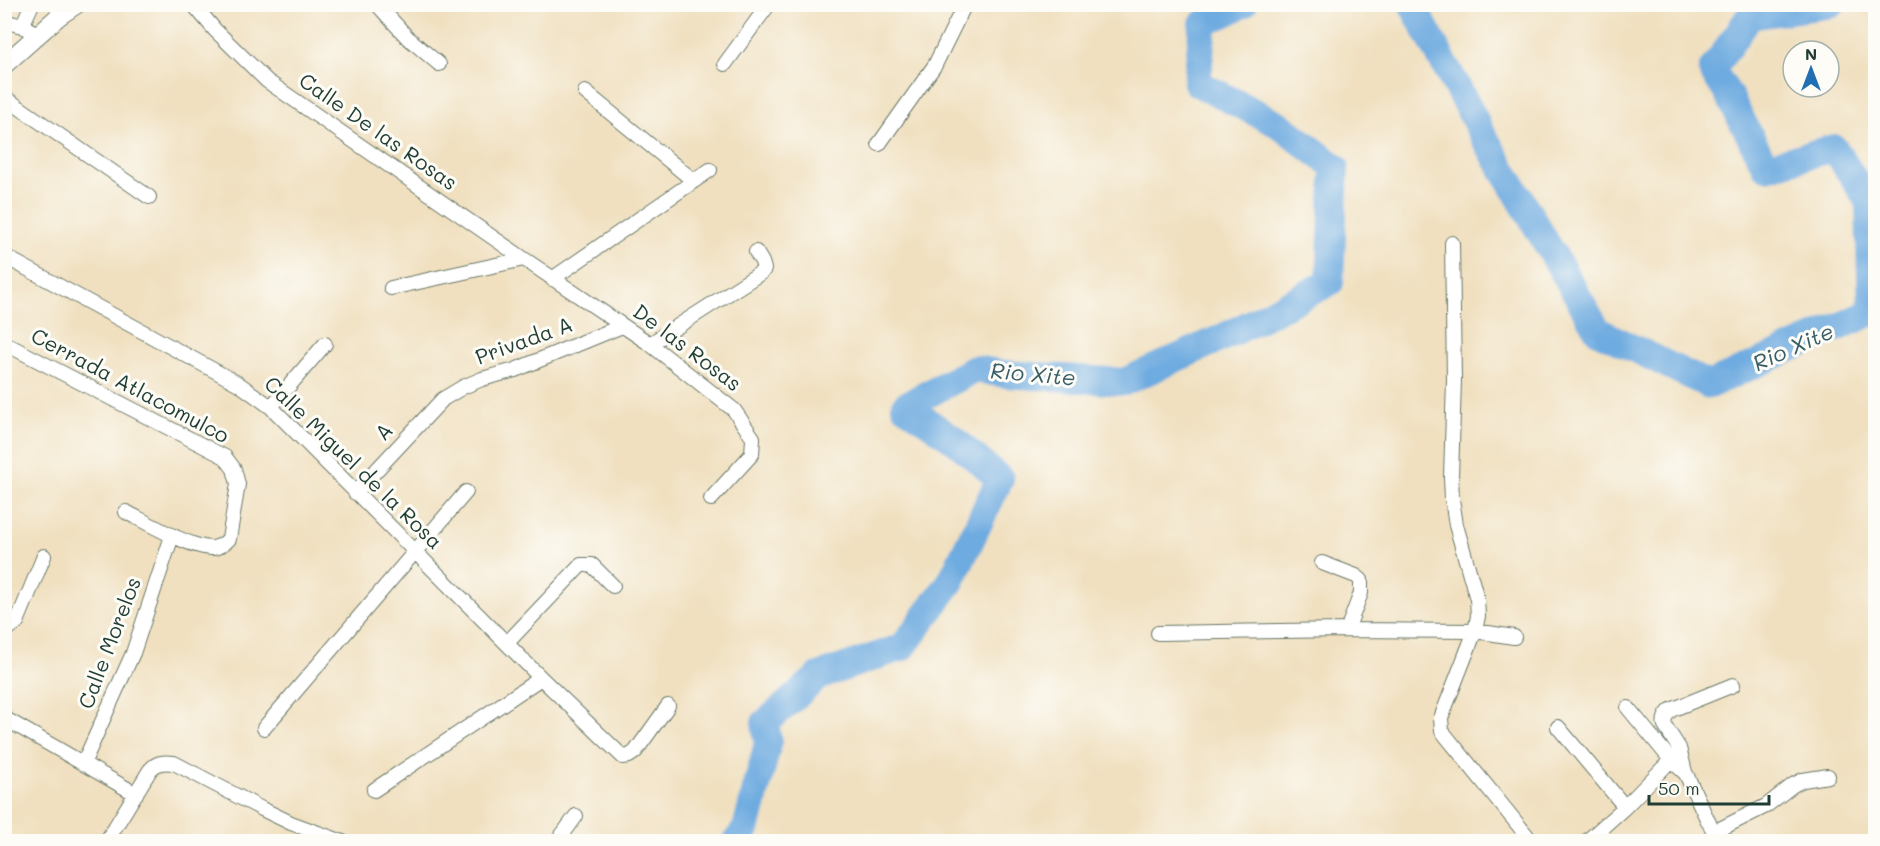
<svg xmlns="http://www.w3.org/2000/svg" width="1880" height="846" viewBox="0 0 1880 846" font-family="Mali,sans-serif">
<rect width="100%" height="100%" fill="#fdfcf7"/>
<filter id="ink" filterUnits="userSpaceOnUse"><feTurbulence type="fractalNoise" baseFrequency=".0167" numOctaves="2"/><feDisplacementMap in="SourceGraphic" scale="12" xChannelSelector="R" yChannelSelector="G"/><feConvolveMatrix kernelMatrix="1 2 1 2 8 2 1 2 1" color-interpolation-filters="sRGB"/></filter>
<filter id="wash" filterUnits="userSpaceOnUse"><feTurbulence type="fractalNoise" baseFrequency=".008" numOctaves="4" result="noise"/><feDisplacementMap in="SourceGraphic" scale="24" xChannelSelector="R" yChannelSelector="G"/><feGaussianBlur stdDeviation="1.35" result="paint"/><feColorMatrix in="noise" values="0 0 0 0 0 0 0 0 0 0 0 0 0 0 0 0 0 1.4 0 .05"/><feComposite in="paint" operator="in"/></filter>
<g filter="url(#wash)">
<rect width="100%" height="100%" fill="#f0e0c0"/>
<g fill="none" stroke-linecap="round" stroke-linejoin="round">
<path stroke="#6eabe0" stroke-width="28" d="M 1412,4 L 1484,137 L 1598,331 L 1709,385 L 1872,312 L 1869,202 L 1834,148 L 1766,167 L 1728,94 L 1712,70 L 1750,16 L 1832,4
M 736,842 L 746,829 L 768,743 L 765,723 L 819,676 L 903,647 L 951,581 L 1000,479 L 953,439 L 905,406 L 975,369 L 1005,374 L 1124,382 L 1230,334 L 1330,282 L 1335,167 L 1278,124 L 1197,83 L 1203,24 L 1243,4"/>
</g>
</g>
<g filter="url(#ink)">
<g fill="none" stroke-linecap="round" stroke-linejoin="round">
<defs>
<path id="minor" d="M 193,4 L 215,30 L 267,81 L 524,259 L 650,344 L 734,410 L 753,438 L 752,454 L 711,499
M 377,4 L 407,37 L 439,64
M 4,21 L 22,26 L 38,34
M 22,26 L 32,4
M 725,64 L 769,4
M 585,92 L 694,181
M 4,97 L 149,197
M 879,144 L 935,65 L 965,4
M 1452,243 L 1454,380 L 1451,477 L 1452,499 L 1456,525 L 1477,599 L 1478,616 L 1475,631 L 1441,718 L 1442,731 L 1532,842
M 4,256 L 239,384 L 271,407 L 541,678 L 623,757 L 629,756 L 635,752 L 668,706
M 552,279 L 710,170
M 391,288 L 524,259
M 4,343 L 225,457 L 234,469 L 238,484 L 229,539 C 224,544 220,547 213,548 C 192,549 146,522 126,512
M 650,344 L 762,272 L 764,269 L 762,262 L 756,252
M 271,407 L 325,344
M 355,493 L 443,399 L 463,387 L 482,379 L 515,370 L 622,326
M 1322,563 L 1356,576 L 1361,580 L 1361,593 L 1347,630
M 4,632 L 17,622 L 44,556
M 1158,633 L 1347,630 L 1475,631 L 1514,637
M 507,643 L 581,565 L 592,565 L 613,586
M 1628,708 L 1671,760 L 1686,774 L 1708,821 L 1720,842
M 4,718 L 136,794
M 1558,727 L 1625,807
M 264,728 L 466,492
M 83,764 L 133,653 L 172,536
M 1685,772 L 1679,748 L 1665,726 C 1663,719 1666,715 1671,710 L 1733,685
M 374,790 L 541,678
M 1714,832 L 1766,806 L 1793,785 L 1803,780 L 1828,776
M 106,842 L 150,770 C 157,762 163,762 174,763 L 262,809 L 291,823 L 343,842
M 557,842 L 576,816
M 1586,842 L 1625,807 L 1671,760"/>
<path id="tertiary" d="M 4,65 L 59,16 L 77,4"/>
</defs>
<use href="#minor" stroke="#687665" stroke-width="16"/>
<use href="#tertiary" stroke="#687665" stroke-width="20"/>
<use href="#minor" stroke="#fff" stroke-width="14"/>
<use href="#tertiary" stroke="#fff" stroke-width="18"/>
</g>
</g>
<g text-anchor="middle" stroke-width="6" stroke-linejoin="round" paint-order="stroke">
<g font-size="21" fill="#1f3d34" stroke="#fdfcf7">
<text transform="translate(378 132) rotate(35)" y="7">Calle De las Rosas</text>
<text transform="translate(524 341) rotate(-20)" y="7">Privada A</text>
<text transform="translate(687 348) rotate(37)" y="7">De las Rosas</text>
<text transform="translate(130 386) rotate(28)" y="7">Cerrada Atlacomulco</text>
<text transform="translate(384 432) rotate(-47)" y="7">A</text>
<text transform="translate(353 463) rotate(44)" y="7">Calle Miguel de la Rosa</text>
<text transform="translate(110 643) rotate(-69)" y="7">Calle Morelos</text>
</g>
<g font-size="22" font-style="italic" fill="#375e68" stroke="#fdfcf7">
<text transform="translate(1793 347) rotate(-24)" y="8">Rio Xite</text>
<text transform="translate(1033 374) rotate(5)" y="8">Rio Xite</text>
</g>
</g>
<rect width="1880" height="846" fill="none" stroke="#fdfcf7" stroke-width="24"/>
<g transform="translate(1811 69)"><circle r="28" fill="#fdfcf7" stroke="#a4b0a9" stroke-width="1.5"/>
<path d="M0-4.5L10 22L0 15L-10 22Z" fill="#1f6fb2"/>
<text y="-9" font-size="16" font-weight="bold" text-anchor="middle" fill="#1f3d34">N</text>
</g>
<path d="M1649 795v9h120v-9" fill="none" stroke="#1f3d34" stroke-width="3"/>
<text x="1658" y="795" font-size="18" fill="#1f3d34" stroke="#fdfcf7" stroke-width="4.5" paint-order="stroke">50 m</text>
</svg>
